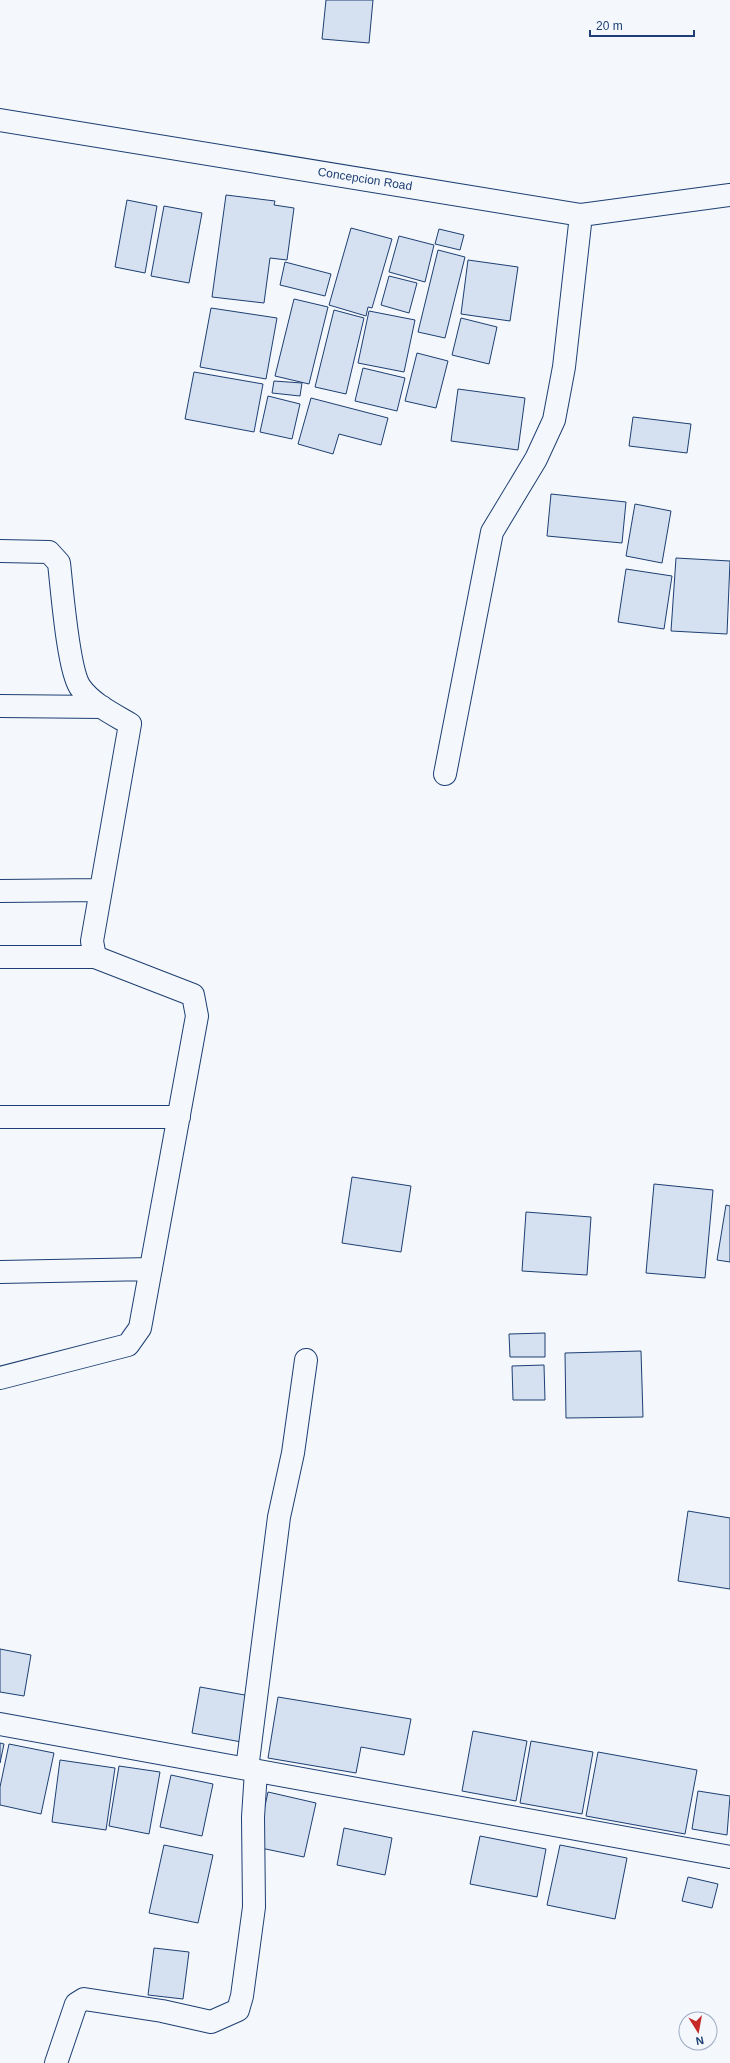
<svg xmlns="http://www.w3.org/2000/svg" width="730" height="2063" viewBox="0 0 730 2063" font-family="Arial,sans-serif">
<rect width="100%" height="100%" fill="#f4f7fb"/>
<path fill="#d5e0f0" stroke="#1d3f73" d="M 326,0 L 373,0 L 369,43 L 322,39 Z
M 226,195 L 275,201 L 274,205 L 294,208 L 287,260 L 270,258 L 264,303 L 212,297 Z
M 127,200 L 157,206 L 145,273 L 115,267 Z
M 164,206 L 202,213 L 189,283 L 151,276 Z
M 351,228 L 392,239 L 372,308 L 368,307 L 366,316 L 329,305 Z
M 439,229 L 464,235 L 460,250 L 435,244 Z
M 399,236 L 434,245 L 425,282 L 389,272 Z
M 438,250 L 465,257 L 445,338 L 418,332 Z
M 468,260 L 518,267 L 510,321 L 461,314 Z
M 285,262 L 331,274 L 325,296 L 280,285 Z
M 389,276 L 417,283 L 409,313 L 381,305 Z
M 294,299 L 328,307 L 309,384 L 275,376 Z
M 211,308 L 277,318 L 266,379 L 200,367 Z
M 334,310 L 364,318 L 346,394 L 315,387 Z
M 369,311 L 415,320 L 404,372 L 358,363 Z
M 461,318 L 497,327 L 489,364 L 452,355 Z
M 417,353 L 448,361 L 436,408 L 405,401 Z
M 363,368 L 405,378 L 397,411 L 355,401 Z
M 194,372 L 263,384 L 254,432 L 185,419 Z
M 274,381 L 302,383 L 300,396 L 272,393 Z
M 458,389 L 525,398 L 518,450 L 451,441 Z
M 268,396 L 300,404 L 292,439 L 260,432 Z
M 311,398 L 388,418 L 381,445 L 339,434 L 333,454 L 298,444 Z
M 633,417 L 691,424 L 687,453 L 629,446 Z
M 551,494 L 626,502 L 622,543 L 547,536 Z
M 635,504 L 671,511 L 662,563 L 626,556 Z
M 676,558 L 730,561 L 727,634 L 671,631 Z
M 626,569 L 672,576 L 664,629 L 618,622 Z
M 352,1177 L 411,1186 L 401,1252 L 342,1243 Z
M 654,1184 L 713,1190 L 705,1278 L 646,1273 Z
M 726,1205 L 730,1206 L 730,1262 L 717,1260 Z
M 526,1212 L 591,1217 L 587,1275 L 522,1271 Z
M 545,1333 L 545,1357 L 510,1357 L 509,1334 Z
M 641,1351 L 643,1417 L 566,1418 L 565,1353 Z
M 544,1365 L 545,1400 L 513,1400 L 512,1366 Z
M 688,1511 L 730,1518 L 730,1589 L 678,1581 Z
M 0,1649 L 31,1655 L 24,1696 L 0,1692 Z
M 200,1687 L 256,1697 L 247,1743 L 192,1733 Z
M 278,1697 L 411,1719 L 404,1755 L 361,1747 L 356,1773 L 268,1758 Z
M 473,1731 L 527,1741 L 516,1801 L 462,1791 Z
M 531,1741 L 593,1752 L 582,1814 L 520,1803 Z
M 0,1743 L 4,1744 L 0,1763 Z
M 9,1744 L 54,1753 L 41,1814 L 0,1805 L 0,1787 Z
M 598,1752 L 697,1770 L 685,1834 L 586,1816 Z
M 60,1760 L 115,1768 L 106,1830 L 52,1822 Z
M 119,1766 L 160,1772 L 149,1834 L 109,1826 Z
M 171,1775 L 213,1784 L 202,1836 L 160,1827 Z
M 698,1791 L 730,1796 L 727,1835 L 692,1829 Z
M 268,1792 L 316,1803 L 304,1857 L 256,1847 Z
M 344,1828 L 392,1838 L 385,1875 L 337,1865 Z
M 480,1836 L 546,1849 L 537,1897 L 470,1884 Z
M 164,1845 L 213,1855 L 198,1923 L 149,1913 Z
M 560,1845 L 627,1858 L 615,1919 L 547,1905 Z
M 688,1877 L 718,1884 L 712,1908 L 682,1901 Z
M 154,1948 L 189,1952 L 183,1999 L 148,1995 Z"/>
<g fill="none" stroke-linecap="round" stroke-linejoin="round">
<defs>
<path id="minor" d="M 0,120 L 581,215 L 730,195
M 0,551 L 49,552 L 59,563 C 62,589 68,669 80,687 C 92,704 113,714 130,724 L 92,941 L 95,957 L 193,995 L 197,1016 L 140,1328 L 128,1345 L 0,1378
M 0,706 L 102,707
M 445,774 L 492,532 L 536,459 L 554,420 L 564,367 L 581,215
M 0,891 L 100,890
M 0,957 L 95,957
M 0,1117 L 179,1117
M 0,1272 L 151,1269
M 0,1724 L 730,1857
M 247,1769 L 279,1517 L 293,1453 L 306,1360
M 56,2063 L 76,2004 L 84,1999 L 162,2011 L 211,2022 L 238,2010 L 242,1996 L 254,1907 L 253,1817 L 256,1771"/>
</defs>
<use href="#minor" stroke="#1d3f73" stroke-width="24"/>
<use href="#minor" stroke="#f4f7fb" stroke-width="22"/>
</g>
<g text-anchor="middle" stroke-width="3" stroke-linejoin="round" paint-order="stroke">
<g font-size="12" fill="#1d3f73" stroke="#f4f7fb">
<text transform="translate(365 179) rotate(9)" y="4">Concepcion Road</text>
</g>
</g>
<g transform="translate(698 2031) rotate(169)"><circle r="19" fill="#f4f7fb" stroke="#9eadc5"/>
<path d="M0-3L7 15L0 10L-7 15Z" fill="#c62828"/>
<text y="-6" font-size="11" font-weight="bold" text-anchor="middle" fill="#1d3f73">N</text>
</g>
<path d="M590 30v6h104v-6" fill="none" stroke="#1d3f73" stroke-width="2"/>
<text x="596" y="30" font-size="12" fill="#1d3f73" stroke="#f4f7fb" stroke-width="3" paint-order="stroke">20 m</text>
</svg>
